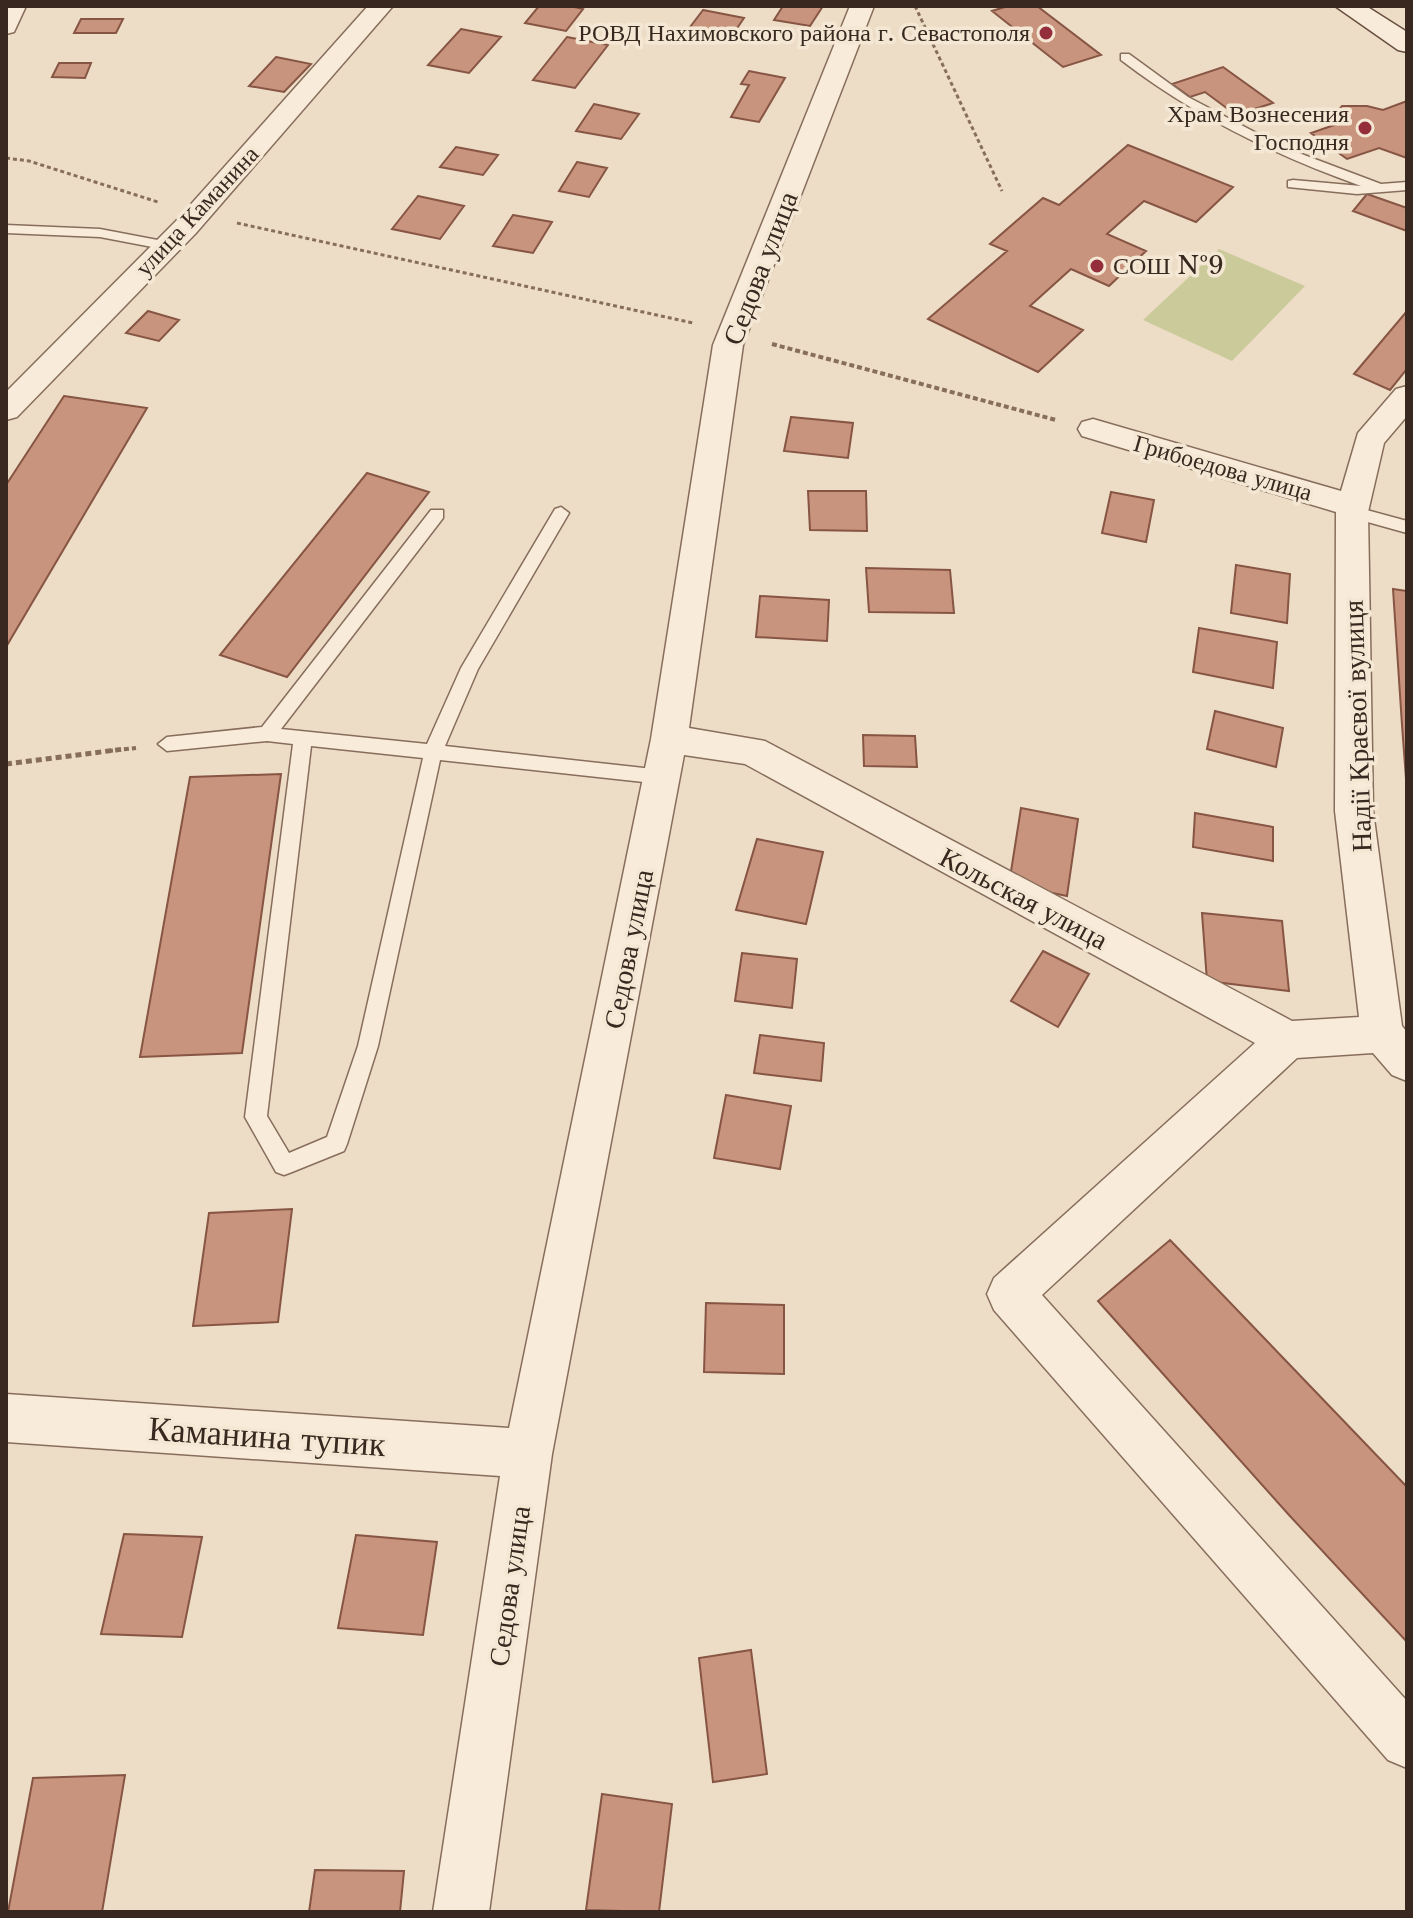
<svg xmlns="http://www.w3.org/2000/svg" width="1413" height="1918" viewBox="0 0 1413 1918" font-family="'Libre Baskerville',serif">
<rect width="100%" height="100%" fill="#eddcc6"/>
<path fill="#cbca9a" d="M 1219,249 L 1305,286 L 1232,361 L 1143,320 Z"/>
<path fill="#c9947d" stroke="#865543" stroke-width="2" d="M 539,6 L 570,6 L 583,9 L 566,31 L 525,23 Z
M 783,6 L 823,6 L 810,26 L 774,20 Z
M 1008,6 L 1037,6 L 1101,55 L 1063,67 L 992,11 Z
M 703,10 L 744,18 L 727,43 L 684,35 Z
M 81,19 L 123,19 L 116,33 L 74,33 Z
M 461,29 L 501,37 L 469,73 L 428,65 Z
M 567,37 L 608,45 L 575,88 L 533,80 Z
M 276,57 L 311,64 L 284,92 L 249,86 Z
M 59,63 L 91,63 L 85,78 L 52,77 Z
M 1223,67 L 1273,103 L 1236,115 L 1205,92 L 1190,97 L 1172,84 Z
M 749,71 L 785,78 L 759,122 L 731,117 L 749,85 L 741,84 Z
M 1407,101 L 1407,158 L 1379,148 L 1347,159 L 1311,133 L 1337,124 L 1335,115 L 1342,106 L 1367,106 L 1383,110 Z
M 594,104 L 639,114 L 621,139 L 576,131 Z
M 1128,145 L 1233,187 L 1196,222 L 1144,201 L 1107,234 L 1146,251 L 1109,286 L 1071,269 L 1030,306 L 1083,330 L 1038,372 L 928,319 L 1007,251 L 990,244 L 1043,198 L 1059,205 Z
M 456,147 L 498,155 L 483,175 L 440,167 Z
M 577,162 L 607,168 L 589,197 L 559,191 Z
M 1367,194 L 1407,208 L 1407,231 L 1353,211 Z
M 418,196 L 464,206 L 440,239 L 392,229 Z
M 513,215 L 552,222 L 533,253 L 493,246 Z
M 148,311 L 179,320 L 159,341 L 126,333 Z
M 1407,311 L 1407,369 L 1390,390 L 1354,374 Z
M 64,396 L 147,408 L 6,647 L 6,485 Z
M 791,417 L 853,423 L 848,458 L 784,451 Z
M 367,473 L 429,492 L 287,677 L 220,655 Z
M 808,491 L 866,491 L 867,531 L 810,530 Z
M 1111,492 L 1154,500 L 1146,542 L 1102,533 Z
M 1236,565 L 1290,574 L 1287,623 L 1231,613 Z
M 866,568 L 950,570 L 954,613 L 869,612 Z
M 1393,589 L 1407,591 L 1407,792 L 1402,725 Z
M 760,596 L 829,600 L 827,641 L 756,637 Z
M 1199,628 L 1277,642 L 1273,688 L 1193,672 Z
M 1215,711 L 1283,728 L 1276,767 L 1207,749 Z
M 863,735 L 915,736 L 917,767 L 864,766 Z
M 281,774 L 242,1053 L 140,1057 L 190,777 Z
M 1021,808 L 1078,819 L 1067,896 L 1009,884 Z
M 1195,813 L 1273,827 L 1273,861 L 1193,847 Z
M 757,839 L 823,852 L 806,924 L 736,910 Z
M 1202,913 L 1282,921 L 1289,991 L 1207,981 Z
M 1043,951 L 1089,974 L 1058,1027 L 1011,1001 Z
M 742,953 L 797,959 L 792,1008 L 735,1001 Z
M 760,1035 L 824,1043 L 821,1081 L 754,1073 Z
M 726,1095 L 791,1106 L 780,1169 L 714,1158 Z
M 292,1209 L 278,1322 L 193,1326 L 209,1213 Z
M 1170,1240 L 1407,1487 L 1407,1642 L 1289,1515 L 1098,1301 Z
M 706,1303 L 784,1305 L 784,1374 L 704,1372 Z
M 124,1534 L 202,1537 L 182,1637 L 101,1634 Z
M 356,1535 L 437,1542 L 423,1635 L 338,1628 Z
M 751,1650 L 767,1774 L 713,1782 L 699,1658 Z
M 125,1775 L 102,1912 L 8,1912 L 33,1778 Z
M 602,1794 L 672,1804 L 659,1912 L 586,1910 Z
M 315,1870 L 404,1871 L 400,1912 L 309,1912 Z"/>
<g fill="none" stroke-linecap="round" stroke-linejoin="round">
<defs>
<path id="lane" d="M 1121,54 L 1129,54 L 1188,97 L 1283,147 L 1381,184 L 1407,182 L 1407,190 L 1357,194 L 1288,187 L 1288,181 L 1293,180 L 1361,186 C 1274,155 1194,116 1121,60 Z
M 6,225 L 100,229 L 168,242 L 175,246 L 168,250 L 100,237 L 6,233 Z
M 1352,506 L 1407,521 L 1407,533 L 1346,516 L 1344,512 Z
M 561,507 L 569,513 L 478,669 L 445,746 L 662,770 L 671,777 L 662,784 L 440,760 L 378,1046 L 347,1144 L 344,1151 L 292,1172 L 284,1175 L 276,1172 L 245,1117 L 293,744 L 267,741 L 167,751 L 158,744 L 167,737 L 262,727 L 431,510 L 443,510 L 443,518 L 281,729 L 427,744 L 461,668 L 555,509 ZM 311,746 L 423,758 L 358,1046 L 327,1137 L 289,1153 L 267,1116 Z"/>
<path id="street" d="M 6,6 L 26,6 L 14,32 L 6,34 Z
M 368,6 L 393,6 L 196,233 L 17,417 L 6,420 L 6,392 L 176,221 Z
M 850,6 L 874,6 L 743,345 L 689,728 L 765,741 L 1292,1021 L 1359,1017 L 1335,811 L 1336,512 L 1082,436 L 1078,429 L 1082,422 L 1093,419 L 1341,491 L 1358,433 L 1396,389 L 1407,386 L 1407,416 L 1384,443 L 1368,512 L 1373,811 L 1402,1026 L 1407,1032 L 1407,1081 L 1392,1075 L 1373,1053 L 1297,1058 L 1042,1295 L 1407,1701 L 1407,1768 L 1388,1760 L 994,1310 L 987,1294 L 994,1278 L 1255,1043 L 745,764 L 684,755 L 552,1454 L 489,1912 L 433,1912 L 500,1476 L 6,1442 L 6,1394 L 509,1428 L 651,739 L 713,345 Z"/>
<path id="secondary" d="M 1335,6 L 1366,6 L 1407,32 L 1407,52 L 1398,50 Z"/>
</defs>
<use href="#lane" stroke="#876e5c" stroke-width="3"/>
<use href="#street" stroke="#876e5c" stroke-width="3"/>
<use href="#secondary" stroke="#694f3f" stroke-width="3"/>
<path stroke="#876e5c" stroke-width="3" stroke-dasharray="4 3" stroke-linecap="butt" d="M 915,6 L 1002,191
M 6,158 L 29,161 L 158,202
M 237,223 L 693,323"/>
<path stroke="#876e5c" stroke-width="4" stroke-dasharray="5 3" stroke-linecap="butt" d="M 772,344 L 1056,420
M 108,751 L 136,748"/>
<path stroke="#876e5c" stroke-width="5" stroke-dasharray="6 4" stroke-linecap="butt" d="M 6,764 L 124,749"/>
<use href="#lane" fill="#f8ebd9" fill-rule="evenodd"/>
<use href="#street" fill="#f8ebd9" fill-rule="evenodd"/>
<use href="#secondary" fill="#f8ebd9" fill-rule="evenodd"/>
</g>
<g fill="#942e3b" stroke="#f4e8d5" stroke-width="3">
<circle cx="1046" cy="33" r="8"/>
<circle cx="1365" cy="128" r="8"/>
<circle cx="1097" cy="266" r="8"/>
</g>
<g text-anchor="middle" stroke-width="7" stroke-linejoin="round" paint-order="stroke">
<g font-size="24" fill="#38281f" stroke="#f4e8d5" text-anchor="end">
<text x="1030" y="41">РОВД Нахимовского района г. Севастополя</text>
<text x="1349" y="122">Храм Вознесения<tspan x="1349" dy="28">Господня</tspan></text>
<text x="1113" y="274" text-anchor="start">СОШ №9</text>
</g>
<g font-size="24" fill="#38281f" stroke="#f4e8d5">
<text transform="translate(197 211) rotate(-47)" y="8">улица Каманина</text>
<text transform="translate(1223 468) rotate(16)" y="8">Грибоедова улица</text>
</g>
<g font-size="28" fill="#38281f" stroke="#f4e8d5">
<text transform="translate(760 268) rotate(-69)" y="10">Седова улица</text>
<text transform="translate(1357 726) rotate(-92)" y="10">Надії Краєвої вулиця</text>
<text transform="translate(1024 898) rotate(28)" y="10">Кольская улица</text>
<text transform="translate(628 949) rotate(-79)" y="10">Седова улица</text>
<text transform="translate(509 1586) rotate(-82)" y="10">Седова улица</text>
</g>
<g font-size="34" fill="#38281f" stroke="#f4e8d5">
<text transform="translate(267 1436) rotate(4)" y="12">Каманина тупик</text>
</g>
</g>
<rect width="1413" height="1918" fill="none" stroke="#38281f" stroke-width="16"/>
</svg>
